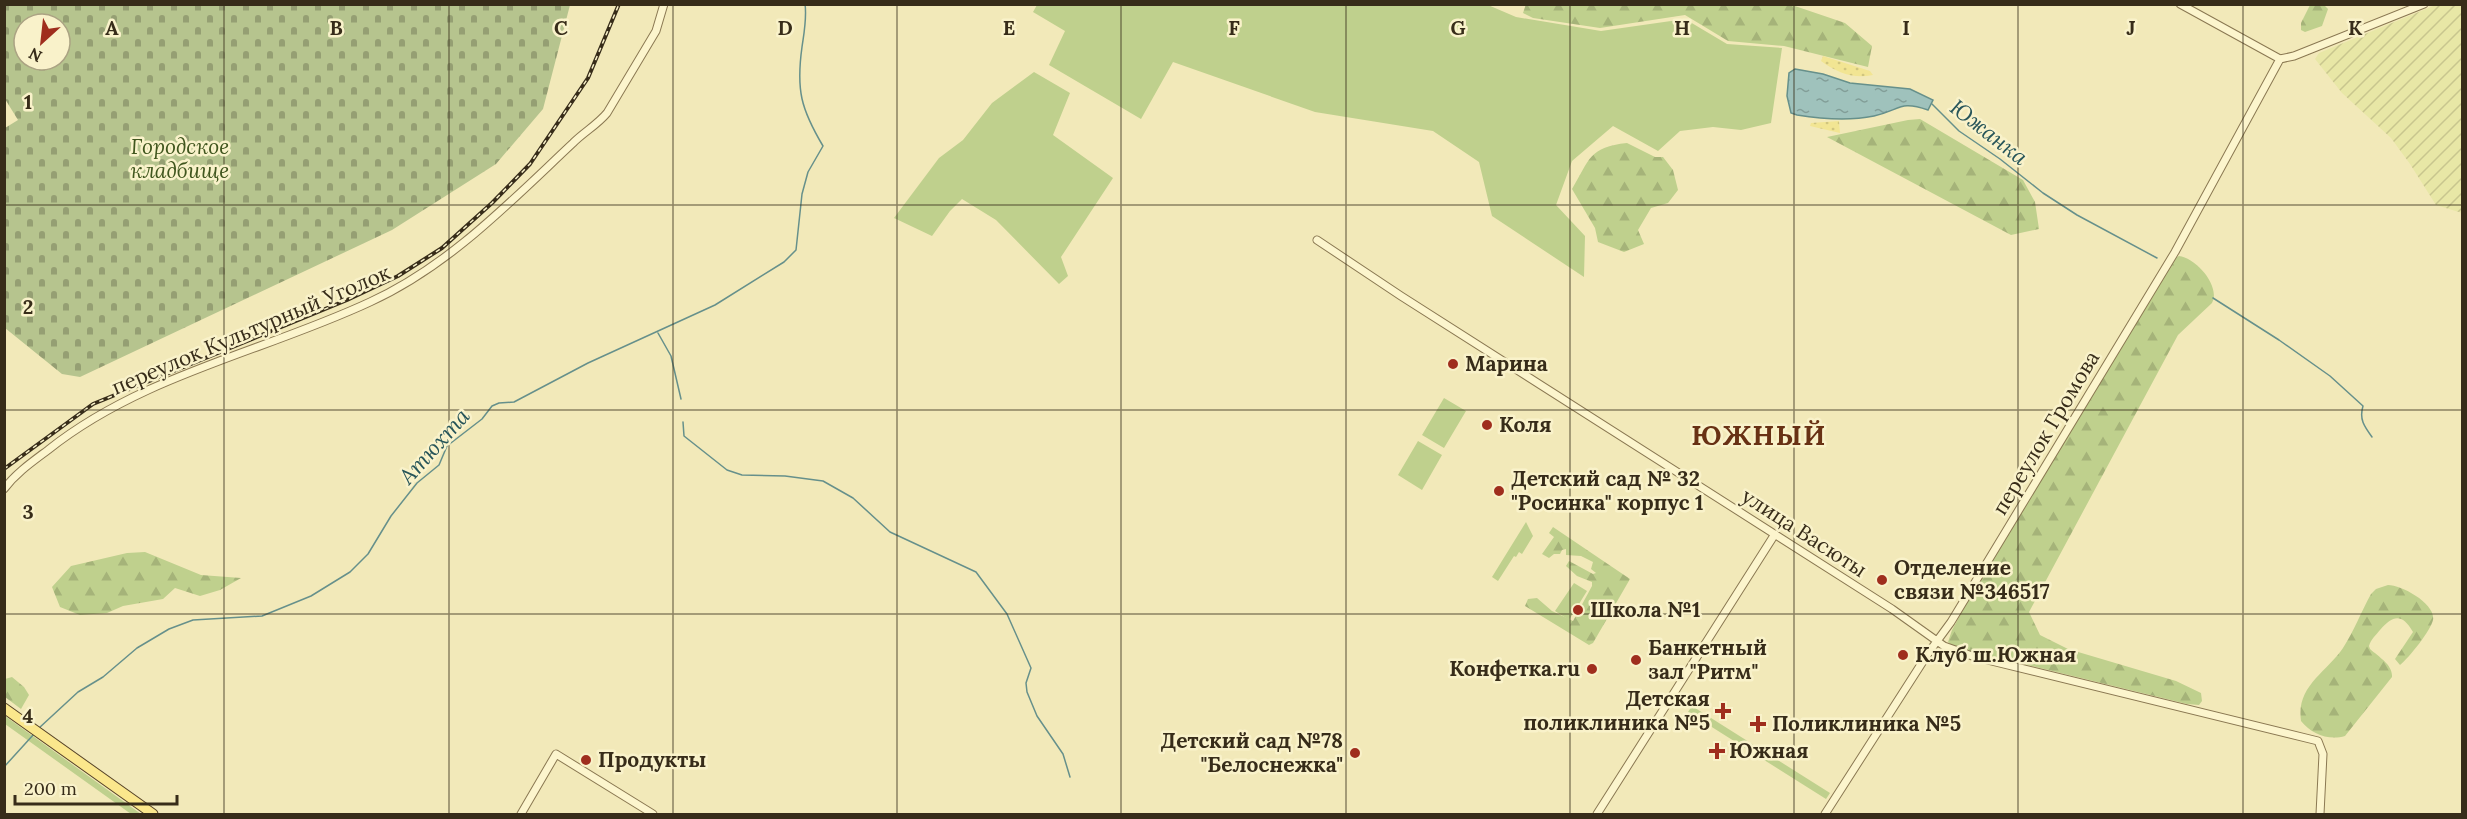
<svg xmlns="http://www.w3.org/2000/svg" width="2467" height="819" viewBox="0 0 2467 819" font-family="Lora,serif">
<defs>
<pattern id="farmland-furrows" width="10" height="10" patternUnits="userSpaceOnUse" patternTransform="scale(1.5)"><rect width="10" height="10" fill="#e8e7a6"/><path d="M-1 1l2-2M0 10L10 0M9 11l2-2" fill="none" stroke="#c8c68e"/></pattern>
<pattern id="forest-firs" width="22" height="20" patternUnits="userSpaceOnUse" patternTransform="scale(1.5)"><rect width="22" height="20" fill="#bfd08d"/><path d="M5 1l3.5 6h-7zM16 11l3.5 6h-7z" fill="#a5b379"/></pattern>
<pattern id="sand-dots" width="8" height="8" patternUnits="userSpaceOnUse" patternTransform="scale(1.5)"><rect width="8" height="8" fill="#f2e593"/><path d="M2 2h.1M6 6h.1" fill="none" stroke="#d0c57e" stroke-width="1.8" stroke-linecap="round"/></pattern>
<pattern id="cemetery-stones" width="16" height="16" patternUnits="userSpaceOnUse" patternTransform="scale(1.5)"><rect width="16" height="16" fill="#b6c48e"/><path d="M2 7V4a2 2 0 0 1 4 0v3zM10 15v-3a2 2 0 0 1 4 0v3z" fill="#959f73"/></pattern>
<pattern id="water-ripples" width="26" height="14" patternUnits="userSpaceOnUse" patternTransform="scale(1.5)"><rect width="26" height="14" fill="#9fc2bc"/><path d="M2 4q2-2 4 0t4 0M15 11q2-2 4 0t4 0" fill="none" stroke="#829e98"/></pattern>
</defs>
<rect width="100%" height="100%" fill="#f2e9b9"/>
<path fill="url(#farmland-furrows)" d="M 2438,4 L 2462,5 L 2462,213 L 2436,205 L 2410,164 L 2391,138 L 2342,93 L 2315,59 L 2319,53 Z"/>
<path fill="#bfd08d" d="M 1037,5 L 1488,5 L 1516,17 L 1601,31 L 1685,19 L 1727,44 L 1782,48 L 1771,123 L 1741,130 L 1713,127 L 1680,131 L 1658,151 L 1613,126 L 1572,161 L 1556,205 L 1585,236 L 1584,277 L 1492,216 L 1479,162 L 1433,131 L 1315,112 L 1173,62 L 1141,119 L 1049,65 L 1065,31 L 1033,12 Z
M 1034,72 L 1070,93 L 1053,135 L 1113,178 L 1061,257 L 1068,276 L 1059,284 L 996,220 L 962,199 L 950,211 L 932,236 L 894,218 L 939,158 L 963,140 L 992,103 Z
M 1444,398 L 1466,411 L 1444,448 L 1422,435 Z
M 1418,441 L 1442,455 L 1422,490 L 1398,475 Z
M 1526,522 L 1533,536 L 1522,554 L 1519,552 L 1516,557 L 1514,556 L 1498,581 L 1492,577 Z
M 1574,583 L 1587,591 L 1569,620 L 1555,611 Z
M 1692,706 L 1830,793 L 1826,799 L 1688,712 Z
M 5,716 L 141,814 L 131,814 L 5,724 Z"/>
<path fill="url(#forest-firs)" d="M 1526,4 L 1792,5 L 1845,23 L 1872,46 L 1868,67 L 1784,46 L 1728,41 L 1685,15 L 1600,28 L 1533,18 L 1523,13 Z
M 2310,5 L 2324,5 L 2328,9 L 2322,26 L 2305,32 L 2301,30 L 2301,23 Z
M 1920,119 L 2023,180 L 2035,202 L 2039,229 L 2011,235 L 1827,137 L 1908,120 Z
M 1627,143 L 1655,157 L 1663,157 L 1673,170 L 1678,190 L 1668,203 L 1651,208 L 1638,230 L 1644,244 L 1624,252 L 1598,242 L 1595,228 L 1572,189 C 1590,159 1589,147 1627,143 Z
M 2179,256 C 2196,258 2221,286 2212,303 L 2178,335 L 2029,612 L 2040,635 L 2068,649 L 2176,681 L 2201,693 L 2202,701 L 2199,705 L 2187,704 L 1954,647 L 1948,642 L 1952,630 L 1968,601 L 2175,258 Z
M 1553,527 L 1630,579 L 1593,643 L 1589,645 L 1525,606 L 1528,599 L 1537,598 L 1552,611 L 1573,621 L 1592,586 L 1592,582 L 1577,576 L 1566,566 L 1569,561 L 1593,574 L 1596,573 L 1591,569 L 1593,562 L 1581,556 L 1566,555 L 1566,549 L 1562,550 L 1560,554 L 1554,554 L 1549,558 L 1542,554 L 1554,537 L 1549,533 Z
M 145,552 L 201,575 L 241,578 L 220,590 L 200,596 L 175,588 L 163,599 L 123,606 L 107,613 L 80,615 L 60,607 L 52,587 L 71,566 L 127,553 Z
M 2388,585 C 2402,585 2436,604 2433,620 C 2431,630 2409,658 2400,665 L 2395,659 L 2413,632 C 2402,613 2393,615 2380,630 C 2376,635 2371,639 2369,646 L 2370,649 C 2379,657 2393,665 2392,677 L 2345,736 C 2329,741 2311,734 2301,721 C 2296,686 2326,673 2343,648 C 2354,631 2361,612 2371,594 L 2376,589 Z
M 12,677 L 24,687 L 29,695 L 21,709 L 5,697 L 5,679 Z"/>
<path fill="url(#sand-dots)" d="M 1823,56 L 1870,71 L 1873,75 C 1853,79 1838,73 1821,61 Z
M 1839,121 L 1840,133 L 1810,126 L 1811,123 Z"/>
<path fill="url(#cemetery-stones)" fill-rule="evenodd" d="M 5,4 L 570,4 L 570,5 L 543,109 L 496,164 L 392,230 L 80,377 L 62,374 L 5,328 L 5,128 L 18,120 L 5,99 ZM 24,24 L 60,24 L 60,60 L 24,60 Z"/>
<path fill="url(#water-ripples)" stroke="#66908b" stroke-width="1.5" d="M 1795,69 L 1823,74 L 1850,83 L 1910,89 L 1933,100 L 1928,110 C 1899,100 1901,110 1874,116 C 1849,121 1822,119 1797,115 L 1791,113 L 1787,96 L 1789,73 Z"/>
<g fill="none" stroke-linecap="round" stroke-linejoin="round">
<path stroke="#66908b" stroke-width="1.5" d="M 1932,104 L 1959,131 L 2000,159 L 2043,193 L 2077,215 L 2157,258
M 2213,298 L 2279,340 L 2330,376 L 2363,406 C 2359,419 2364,426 2372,437
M 658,333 L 671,356 L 681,399
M 683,422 L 684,436 L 727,470 L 742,475 L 785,476 L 823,481 L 853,498 L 890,532 L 976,572 L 1007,614 L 1031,668 L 1026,683 L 1027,692 L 1037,716 L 1063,754 L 1070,777
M 39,728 L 78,692 L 103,677 L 137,648 L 169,629 L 193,620 L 262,616 L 311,596 L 350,572 L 368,554 L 391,516 L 417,483 L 439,465 L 447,446 L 482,419 L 492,406 L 499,403 L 514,402 L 588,363 L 715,305 L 784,262 L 796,250 L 802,194 L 808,172 L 823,146 C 801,109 796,90 802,47 C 804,33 807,18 805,4
M 4,767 L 34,734"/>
<defs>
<path id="minor" d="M 2180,4 L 2280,59
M 2280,59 L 2294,56 L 2424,4
M 1317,240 L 1401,296 L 1892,609 L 1944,646 L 1975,657 L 2318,741 L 2323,754 L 2320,814
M 4,489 C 16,473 32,462 48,450 C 142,375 263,352 370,302 C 449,266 510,202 573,143 C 584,132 597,125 607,113 L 656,31 L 664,4
M 521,814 L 556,754 L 653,814
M 1597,814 L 1775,534
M 1825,814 L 1929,652 L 1951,622 L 2175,252 L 2280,59"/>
<path id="major" d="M 4,708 L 153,814"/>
</defs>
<use href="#minor" stroke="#8a7852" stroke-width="9"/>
<use href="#major" stroke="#574428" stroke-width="11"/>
<use href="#minor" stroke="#fcf5cd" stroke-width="7"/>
<use href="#major" stroke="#fbe78c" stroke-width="9"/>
<defs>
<path id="rail" d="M 4,469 L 93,404 L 347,300 L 398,276 L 442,248 L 492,203 L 530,164 L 588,78 L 619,4"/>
</defs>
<use href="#rail" stroke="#372c19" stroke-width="4"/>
<use href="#rail" stroke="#f9f2ca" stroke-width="1.5" stroke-dasharray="4.5" stroke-linecap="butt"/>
</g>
<path fill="none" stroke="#372c19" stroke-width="1.5" stroke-opacity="0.55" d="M 224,4 L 224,814M 449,4 L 449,814M 673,4 L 673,814M 897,4 L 897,814M 1121,4 L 1121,814M 1346,4 L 1346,814M 1570,4 L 1570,814M 1794,4 L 1794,814M 2018,4 L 2018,814M 2243,4 L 2243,814M 4,205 L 2462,205M 4,410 L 2462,410M 4,614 L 2462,614"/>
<g fill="#9f2e1d" stroke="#f9f2ca" stroke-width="2">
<circle cx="1453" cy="364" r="6"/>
<circle cx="1487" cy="425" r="6"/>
<circle cx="1499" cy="491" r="6"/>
<circle cx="1882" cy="580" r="6"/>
<circle cx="1578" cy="610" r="6"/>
<circle cx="1903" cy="655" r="6"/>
<circle cx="1636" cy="660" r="6"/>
<circle cx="1592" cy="669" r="6"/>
<path d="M1720 702h6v6h6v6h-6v6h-6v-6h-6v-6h6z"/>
<path d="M1755 715h6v6h6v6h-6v6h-6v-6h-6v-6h6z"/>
<path d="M1714 742h6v6h6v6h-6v6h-6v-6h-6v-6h6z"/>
<circle cx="1355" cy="753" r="6"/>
<circle cx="586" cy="760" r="6"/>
</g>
<g text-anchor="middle" stroke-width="5" stroke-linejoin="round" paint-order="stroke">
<g font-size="21" font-style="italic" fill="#40561e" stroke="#f9f2ca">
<text x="180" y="154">Городское<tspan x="180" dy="24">кладбище</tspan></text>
</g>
<g font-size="21" fill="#372c19" stroke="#f9f2ca">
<text transform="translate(251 330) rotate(-23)" y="7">переулок Культурный Уголок</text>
<text transform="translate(2046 433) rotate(-59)" y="7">переулок Громова</text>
<text transform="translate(1804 533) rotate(33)" y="7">улица Васюты</text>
</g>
<g font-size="21" font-weight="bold" fill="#372c19" stroke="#f9f2ca" text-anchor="start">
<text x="1465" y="371">Марина</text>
<text x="1499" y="432">Коля</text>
<text x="1511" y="486">Детский сад № 32<tspan x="1511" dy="24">"Росинка" корпус 1</tspan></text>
<text x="1894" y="575">Отделение<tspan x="1894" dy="24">связи №346517</tspan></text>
<text x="1590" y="617">Школа №1</text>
<text x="1648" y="655">Банкетный<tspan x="1648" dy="24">зал "Ритм"</tspan></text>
<text x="1915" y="662">Клуб ш.Южная</text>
<text x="1580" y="676" text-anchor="end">Конфетка.ru</text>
<text x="1710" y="706" text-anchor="end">Детская<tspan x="1710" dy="24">поликлиника №5</tspan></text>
<text x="1772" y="731">Поликлиника №5</text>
<text x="1343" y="748" text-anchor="end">Детский сад №78<tspan x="1343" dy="24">"Белоснежка"</tspan></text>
<text x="1729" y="758">Южная</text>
<text x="598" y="767">Продукты</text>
</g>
<g font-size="22" font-style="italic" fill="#275559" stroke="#f9f2ca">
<text transform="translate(1989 132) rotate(38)" y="8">Южанка</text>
<text transform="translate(434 446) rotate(-48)" y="8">Атюхта</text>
</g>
<g font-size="27" font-weight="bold" letter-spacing="1.5" fill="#683114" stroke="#f9f2ca">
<text x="1759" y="445">ЮЖНЫЙ</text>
</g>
</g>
<g font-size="20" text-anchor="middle" font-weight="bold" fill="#372c19" stroke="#f9f2ca" stroke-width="5" stroke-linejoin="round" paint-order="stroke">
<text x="112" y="35">A</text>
<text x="336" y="35">B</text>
<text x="561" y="35">C</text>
<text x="785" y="35">D</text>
<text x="1009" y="35">E</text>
<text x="1234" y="35">F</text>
<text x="1458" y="35">G</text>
<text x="1682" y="35">H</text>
<text x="1906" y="35">I</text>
<text x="2131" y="35">J</text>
<text x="2355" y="35">K</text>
<text x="28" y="109">1</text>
<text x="28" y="314">2</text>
<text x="28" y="519">3</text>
<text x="28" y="723">4</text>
</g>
<rect width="2467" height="819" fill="none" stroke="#372c19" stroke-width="12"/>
<g transform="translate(42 42) rotate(207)"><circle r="28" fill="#f9f2ca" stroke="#aba383" stroke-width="1.5"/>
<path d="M0-4.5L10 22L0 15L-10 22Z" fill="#9f2e1d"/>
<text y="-9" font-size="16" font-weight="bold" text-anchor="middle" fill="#372c19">N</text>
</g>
<path d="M15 795v9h162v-9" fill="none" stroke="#372c19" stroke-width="3"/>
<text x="24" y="795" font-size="18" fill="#372c19" stroke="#f9f2ca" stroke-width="4.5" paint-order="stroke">200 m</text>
</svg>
